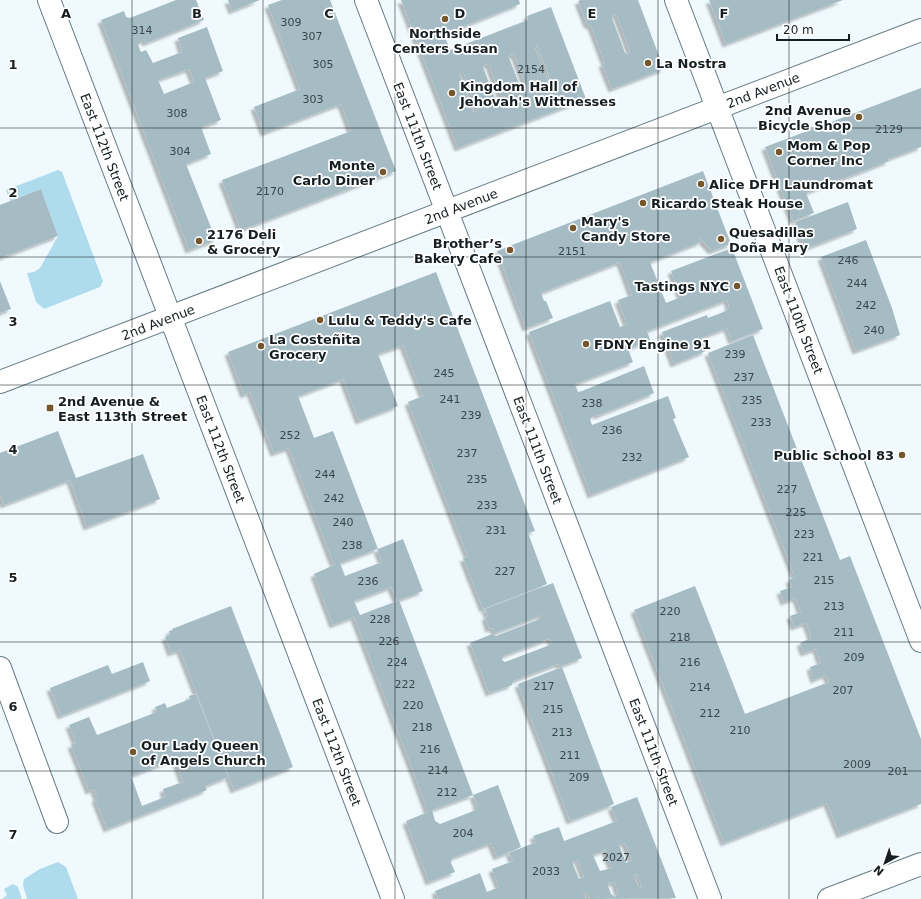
<svg xmlns="http://www.w3.org/2000/svg" width="921" height="899" viewBox="0 0 921 899" font-family="'DejaVu Sans',sans-serif">
<defs>
<filter id="shadow"><feDropShadow dx="-3.5" dy="3.5" stdDeviation="1" flood-color="#0004"/></filter>
</defs>
<rect width="100%" height="100%" fill="#f0fafe"/>
<path fill="#aedced" d="M 58,170 L 62,172 L 103,281 L 100,287 L 44,309 L 36,302 L 27,273 L 34,272 L 40,268 L 58,236 L 41,189 L 10,201 L 6,190 Z
M 58,862 L 66,867 L 78,899 L 27,899 L 23,885 L 24,879 L 40,869 Z
M 13,884 L 18,887 L 22,899 L 2,899 L 7,895 L 4,889 Z"/>
<path fill="#a5bcc5" fill-rule="evenodd" filter="url(#shadow)" d="M 176,0 L 196,0 L 204,20 L 146,43 L 144,39 L 138,45 L 141,52 L 146,50 L 153,63 L 182,52 L 178,38 L 207,27 L 223,71 L 205,78 L 221,120 L 201,127 L 211,154 L 186,164 L 216,240 L 189,250 L 101,20 L 124,11 L 126,17 L 130,18 ZM 189,69 L 194,82 L 164,94 L 158,80 Z
M 228,0 L 260,0 L 232,11 Z
M 282,0 L 330,0 L 396,171 L 241,230 L 222,180 L 351,131 L 341,104 L 264,133 L 254,107 L 300,89 L 268,5 Z
M 401,0 L 519,0 L 520,4 L 444,34 L 450,50 L 528,20 L 527,16 L 551,7 L 586,99 L 458,148 ZM 537,45 L 552,84 L 548,81 L 535,48 ZM 511,54 L 515,56 L 527,89 L 525,92 L 522,91 L 509,58 ZM 486,64 L 489,65 L 502,99 L 499,102 L 496,101 L 483,67 ZM 459,73 L 464,74 L 477,110 L 474,113 Z
M 581,0 L 638,0 L 664,69 L 612,89 L 602,64 L 605,63 L 591,26 L 587,24 L 578,1 ZM 614,14 L 617,16 L 630,51 L 629,54 L 625,53 L 612,18 Z
M 709,0 L 843,0 L 726,44 Z
M 921,88 L 921,147 L 888,159 L 889,161 L 806,193 L 814,213 L 793,221 L 765,147 Z
M 703,171 L 731,244 L 712,251 L 700,238 L 701,242 L 650,262 L 666,303 L 681,297 L 671,271 L 732,248 L 763,329 L 732,341 L 727,328 L 701,338 L 706,351 L 674,364 L 662,332 L 707,315 L 708,318 L 726,311 L 729,306 L 727,300 L 647,331 L 650,340 L 628,349 L 633,362 L 575,384 L 578,392 L 582,391 L 644,366 L 654,393 L 597,416 L 596,413 L 590,419 L 592,425 L 668,396 L 676,418 L 673,419 L 689,457 L 591,495 L 529,332 L 610,301 L 620,327 L 627,324 L 618,300 L 632,295 L 620,262 L 541,293 L 544,301 L 546,301 L 553,318 L 526,328 L 497,251 Z
M 41,189 L 58,236 L 0,258 L 0,205 Z
M 848,202 L 857,229 L 805,249 L 795,222 Z
M 866,240 L 892,308 L 900,335 L 856,351 L 821,257 Z
M 436,272 L 535,531 L 528,533 L 547,584 L 483,609 L 463,558 L 468,557 L 408,402 L 423,396 L 403,345 L 378,354 L 398,406 L 359,421 L 343,379 L 298,396 L 314,438 L 333,431 L 378,549 L 403,539 L 423,591 L 399,600 L 473,795 L 432,810 L 435,821 L 440,824 L 476,810 L 477,805 L 473,795 L 498,785 L 521,847 L 497,857 L 491,843 L 452,858 L 451,863 L 455,872 L 429,882 L 406,821 L 428,812 L 412,768 L 354,617 L 333,625 L 314,574 L 334,565 L 289,448 L 274,453 L 250,392 L 244,395 L 228,352 ZM 377,549 L 382,562 L 345,576 L 340,563 ZM 391,587 L 397,601 L 360,615 L 354,601 Z
M 0,281 L 11,309 L 0,313 Z
M 753,335 L 840,560 L 850,556 L 921,739 L 921,804 L 840,835 L 827,803 L 724,843 L 634,610 L 695,586 L 745,714 L 829,682 L 826,675 L 814,680 L 810,667 L 821,663 L 816,649 L 804,653 L 800,643 L 811,638 L 809,631 L 806,623 L 794,627 L 790,616 L 801,612 L 796,598 L 784,602 L 780,591 L 792,587 L 789,580 L 795,577 L 708,353 Z
M 58,431 L 76,478 L 143,454 L 160,499 L 87,527 L 70,480 L 4,505 L 0,494 L 0,453 Z
M 553,583 L 582,658 L 561,666 L 558,664 L 513,681 L 512,685 L 489,693 L 470,643 L 492,634 L 496,636 L 540,619 L 542,615 L 495,633 L 493,628 L 489,629 L 485,617 L 488,616 L 485,609 ZM 548,639 L 552,641 L 550,645 L 505,662 L 502,660 L 503,656 Z
M 231,606 L 293,767 L 234,790 L 180,650 L 171,653 L 165,637 L 170,635 L 169,631 L 173,630 L 172,629 Z
M 143,662 L 150,681 L 61,716 L 50,688 L 108,665 L 112,674 Z
M 562,667 L 614,804 L 570,821 L 518,684 Z
M 196,694 L 228,777 L 205,786 L 207,790 L 107,829 L 95,799 L 97,798 L 94,789 L 89,791 L 71,745 L 76,743 L 69,725 L 89,717 L 97,735 L 157,712 L 155,707 L 165,703 L 167,708 L 190,699 L 189,696 ZM 175,759 L 183,782 L 163,789 L 165,797 L 142,806 L 131,776 Z
M 637,797 L 676,898 L 590,899 L 588,894 L 583,892 L 586,899 L 438,899 L 435,891 L 480,873 L 487,892 L 499,887 L 492,869 L 513,861 L 509,853 L 536,842 L 533,836 L 559,827 L 564,841 L 617,821 L 611,807 ZM 625,843 L 632,861 L 626,863 L 619,845 ZM 605,850 L 612,868 L 600,871 L 593,855 ZM 578,860 L 584,877 L 579,879 L 572,862 ZM 637,874 L 642,887 L 638,886 L 634,875 ZM 609,881 L 611,884 L 615,882 L 618,893 L 615,897 L 611,894 L 608,886 Z"/>
<g fill="none" stroke-linecap="round" stroke-linejoin="round">
<defs>
<path id="street" d="M 49,0 L 393,899
M 366,0 L 710,899
M 676,0 L 921,641
M 0,668 L 57,822"/>
<path id="primary" d="M 0,382 L 921,30
M 829,899 L 921,864"/>
</defs>
<use href="#street" stroke="#657b83" stroke-width="24"/>
<use href="#primary" stroke="#657b83" stroke-width="24"/>
<use href="#street" stroke="#fff" stroke-width="22"/>
<use href="#primary" stroke="#fff" stroke-width="22"/>
</g>
<path fill="none" stroke="#151e21" stroke-width="1" stroke-opacity="0.55" d="M 132,0 L 132,899M 263,0 L 263,899M 395,0 L 395,899M 526,0 L 526,899M 658,0 L 658,899M 789,0 L 789,899M 0,128 L 921,128M 0,257 L 921,257M 0,385 L 921,385M 0,514 L 921,514M 0,642 L 921,642M 0,771 L 921,771"/>
<g fill="#76562c" stroke="#fff" stroke-width="1.5">
<circle cx="445" cy="19" r="4"/>
<circle cx="648" cy="63" r="4"/>
<circle cx="452" cy="93" r="4"/>
<circle cx="859" cy="117" r="4"/>
<circle cx="779" cy="152" r="4"/>
<circle cx="383" cy="172" r="4"/>
<circle cx="701" cy="184" r="4"/>
<circle cx="643" cy="203" r="4"/>
<circle cx="573" cy="228" r="4"/>
<circle cx="721" cy="239" r="4"/>
<circle cx="199" cy="241" r="4"/>
<circle cx="510" cy="250" r="4"/>
<circle cx="737" cy="286" r="4"/>
<circle cx="320" cy="320" r="4"/>
<circle cx="586" cy="344" r="4"/>
<circle cx="261" cy="346" r="4"/>
<rect x="46" y="404" width="8" height="8" rx="2"/>
<circle cx="902" cy="455" r="4"/>
<circle cx="133" cy="752" r="4"/>
</g>
<g text-anchor="middle" stroke-width="3.5" stroke-linejoin="round" paint-order="stroke">
<g font-size="11" fill="#39464a">
<text x="291" y="26">309</text>
<text x="142" y="34">314</text>
<text x="312" y="40">307</text>
<text x="323" y="68">305</text>
<text x="531" y="73">2154</text>
<text x="313" y="103">303</text>
<text x="177" y="117">308</text>
<text x="889" y="133">2129</text>
<text x="180" y="155">304</text>
<text x="270" y="195">2170</text>
<text x="572" y="255">2151</text>
<text x="848" y="264">246</text>
<text x="857" y="287">244</text>
<text x="866" y="309">242</text>
<text x="874" y="334">240</text>
<text x="735" y="358">239</text>
<text x="444" y="377">245</text>
<text x="744" y="381">237</text>
<text x="450" y="403">241</text>
<text x="752" y="404">235</text>
<text x="592" y="407">238</text>
<text x="471" y="419">239</text>
<text x="761" y="426">233</text>
<text x="612" y="434">236</text>
<text x="290" y="439">252</text>
<text x="467" y="457">237</text>
<text x="632" y="461">232</text>
<text x="325" y="478">244</text>
<text x="477" y="483">235</text>
<text x="787" y="493">227</text>
<text x="334" y="502">242</text>
<text x="487" y="509">233</text>
<text x="796" y="516">225</text>
<text x="343" y="526">240</text>
<text x="496" y="534">231</text>
<text x="804" y="538">223</text>
<text x="352" y="549">238</text>
<text x="813" y="561">221</text>
<text x="505" y="575">227</text>
<text x="824" y="584">215</text>
<text x="368" y="585">236</text>
<text x="834" y="610">213</text>
<text x="670" y="615">220</text>
<text x="380" y="623">228</text>
<text x="844" y="636">211</text>
<text x="680" y="641">218</text>
<text x="389" y="645">226</text>
<text x="854" y="661">209</text>
<text x="397" y="666">224</text>
<text x="690" y="666">216</text>
<text x="405" y="688">222</text>
<text x="544" y="690">217</text>
<text x="700" y="691">214</text>
<text x="843" y="694">207</text>
<text x="413" y="709">220</text>
<text x="553" y="713">215</text>
<text x="710" y="717">212</text>
<text x="422" y="731">218</text>
<text x="740" y="734">210</text>
<text x="562" y="736">213</text>
<text x="430" y="753">216</text>
<text x="570" y="759">211</text>
<text x="857" y="768">2009</text>
<text x="438" y="774">214</text>
<text x="898" y="775">201</text>
<text x="579" y="781">209</text>
<text x="447" y="796">212</text>
<text x="463" y="837">204</text>
<text x="616" y="861">2027</text>
<text x="546" y="875">2033</text>
</g>
<g font-size="13" font-weight="bold" fill="#151e21" stroke="#fff" text-anchor="start">
<text x="445" y="38" text-anchor="middle">Northside<tspan x="445" dy="15">Centers Susan</tspan></text>
<text x="656" y="68">La Nostra</text>
<text x="460" y="91">Kingdom Hall of<tspan x="460" dy="15">Jehovah's Wittnesses</tspan></text>
<text x="851" y="115" text-anchor="end">2nd Avenue<tspan x="851" dy="15">Bicycle Shop</tspan></text>
<text x="787" y="150">Mom &amp; Pop<tspan x="787" dy="15">Corner Inc</tspan></text>
<text x="375" y="170" text-anchor="end">Monte<tspan x="375" dy="15">Carlo Diner</tspan></text>
<text x="709" y="189">Alice DFH Laundromat</text>
<text x="651" y="208">Ricardo Steak House</text>
<text x="581" y="226">Mary's<tspan x="581" dy="15">Candy Store</tspan></text>
<text x="729" y="237">Quesadillas<tspan x="729" dy="15">Doña Mary</tspan></text>
<text x="207" y="239">2176 Deli<tspan x="207" dy="15">&amp; Grocery</tspan></text>
<text x="502" y="248" text-anchor="end">Brother’s<tspan x="502" dy="15">Bakery Cafe</tspan></text>
<text x="729" y="291" text-anchor="end">Tastings NYC</text>
<text x="328" y="325">Lulu &amp; Teddy's Cafe</text>
<text x="269" y="344">La Costeñita<tspan x="269" dy="15">Grocery</tspan></text>
<text x="594" y="349">FDNY Engine 91</text>
<text x="58" y="406">2nd Avenue &amp;<tspan x="58" dy="15">East 113th Street</tspan></text>
<text x="894" y="460" text-anchor="end">Public School 83</text>
<text x="141" y="750">Our Lady Queen<tspan x="141" dy="15">of Angels Church</tspan></text>
</g>
<g font-size="13" fill="#151e21" stroke="#fff">
<text transform="translate(763 90) rotate(-21)" y="5">2nd Avenue</text>
<text transform="translate(418 136) rotate(69)" y="5">East 111th Street</text>
<text transform="translate(105 147) rotate(69)" y="5">East 112th Street</text>
<text transform="translate(461 206) rotate(-21)" y="5">2nd Avenue</text>
<text transform="translate(799 320) rotate(69)" y="5">East 110th Street</text>
<text transform="translate(158 322) rotate(-21)" y="5">2nd Avenue</text>
<text transform="translate(221 449) rotate(69)" y="5">East 112th Street</text>
<text transform="translate(538 450) rotate(69)" y="5">East 111th Street</text>
<text transform="translate(337 752) rotate(69)" y="5">East 112th Street</text>
<text transform="translate(654 752) rotate(69)" y="5">East 111th Street</text>
</g>
</g>
<g font-size="13" text-anchor="middle" font-weight="bold" fill="#151e21" stroke="#fff" stroke-width="3.5" stroke-linejoin="round" paint-order="stroke">
<text x="66" y="18">A</text>
<text x="197" y="18">B</text>
<text x="329" y="18">C</text>
<text x="460" y="18">D</text>
<text x="592" y="18">E</text>
<text x="724" y="18">F</text>
<text x="13" y="69">1</text>
<text x="13" y="197">2</text>
<text x="13" y="326">3</text>
<text x="13" y="454">4</text>
<text x="13" y="582">5</text>
<text x="13" y="711">6</text>
<text x="13" y="839">7</text>
</g>
<g transform="translate(885 863) rotate(220)" stroke="#ffffff" stroke-width="3" paint-order="stroke">
<path d="M0-3L7 15L0 10L-7 15Z" fill="#151e21"/>
<text y="-6" font-size="11" font-weight="bold" text-anchor="middle" fill="#151e21">N</text>
</g>
<path d="M777 34v6h72v-6" fill="none" stroke="#151e21" stroke-width="2"/>
<text x="783" y="34" font-size="12" fill="#151e21" stroke="#ffffff" stroke-width="3" paint-order="stroke">20 m</text>
</svg>
